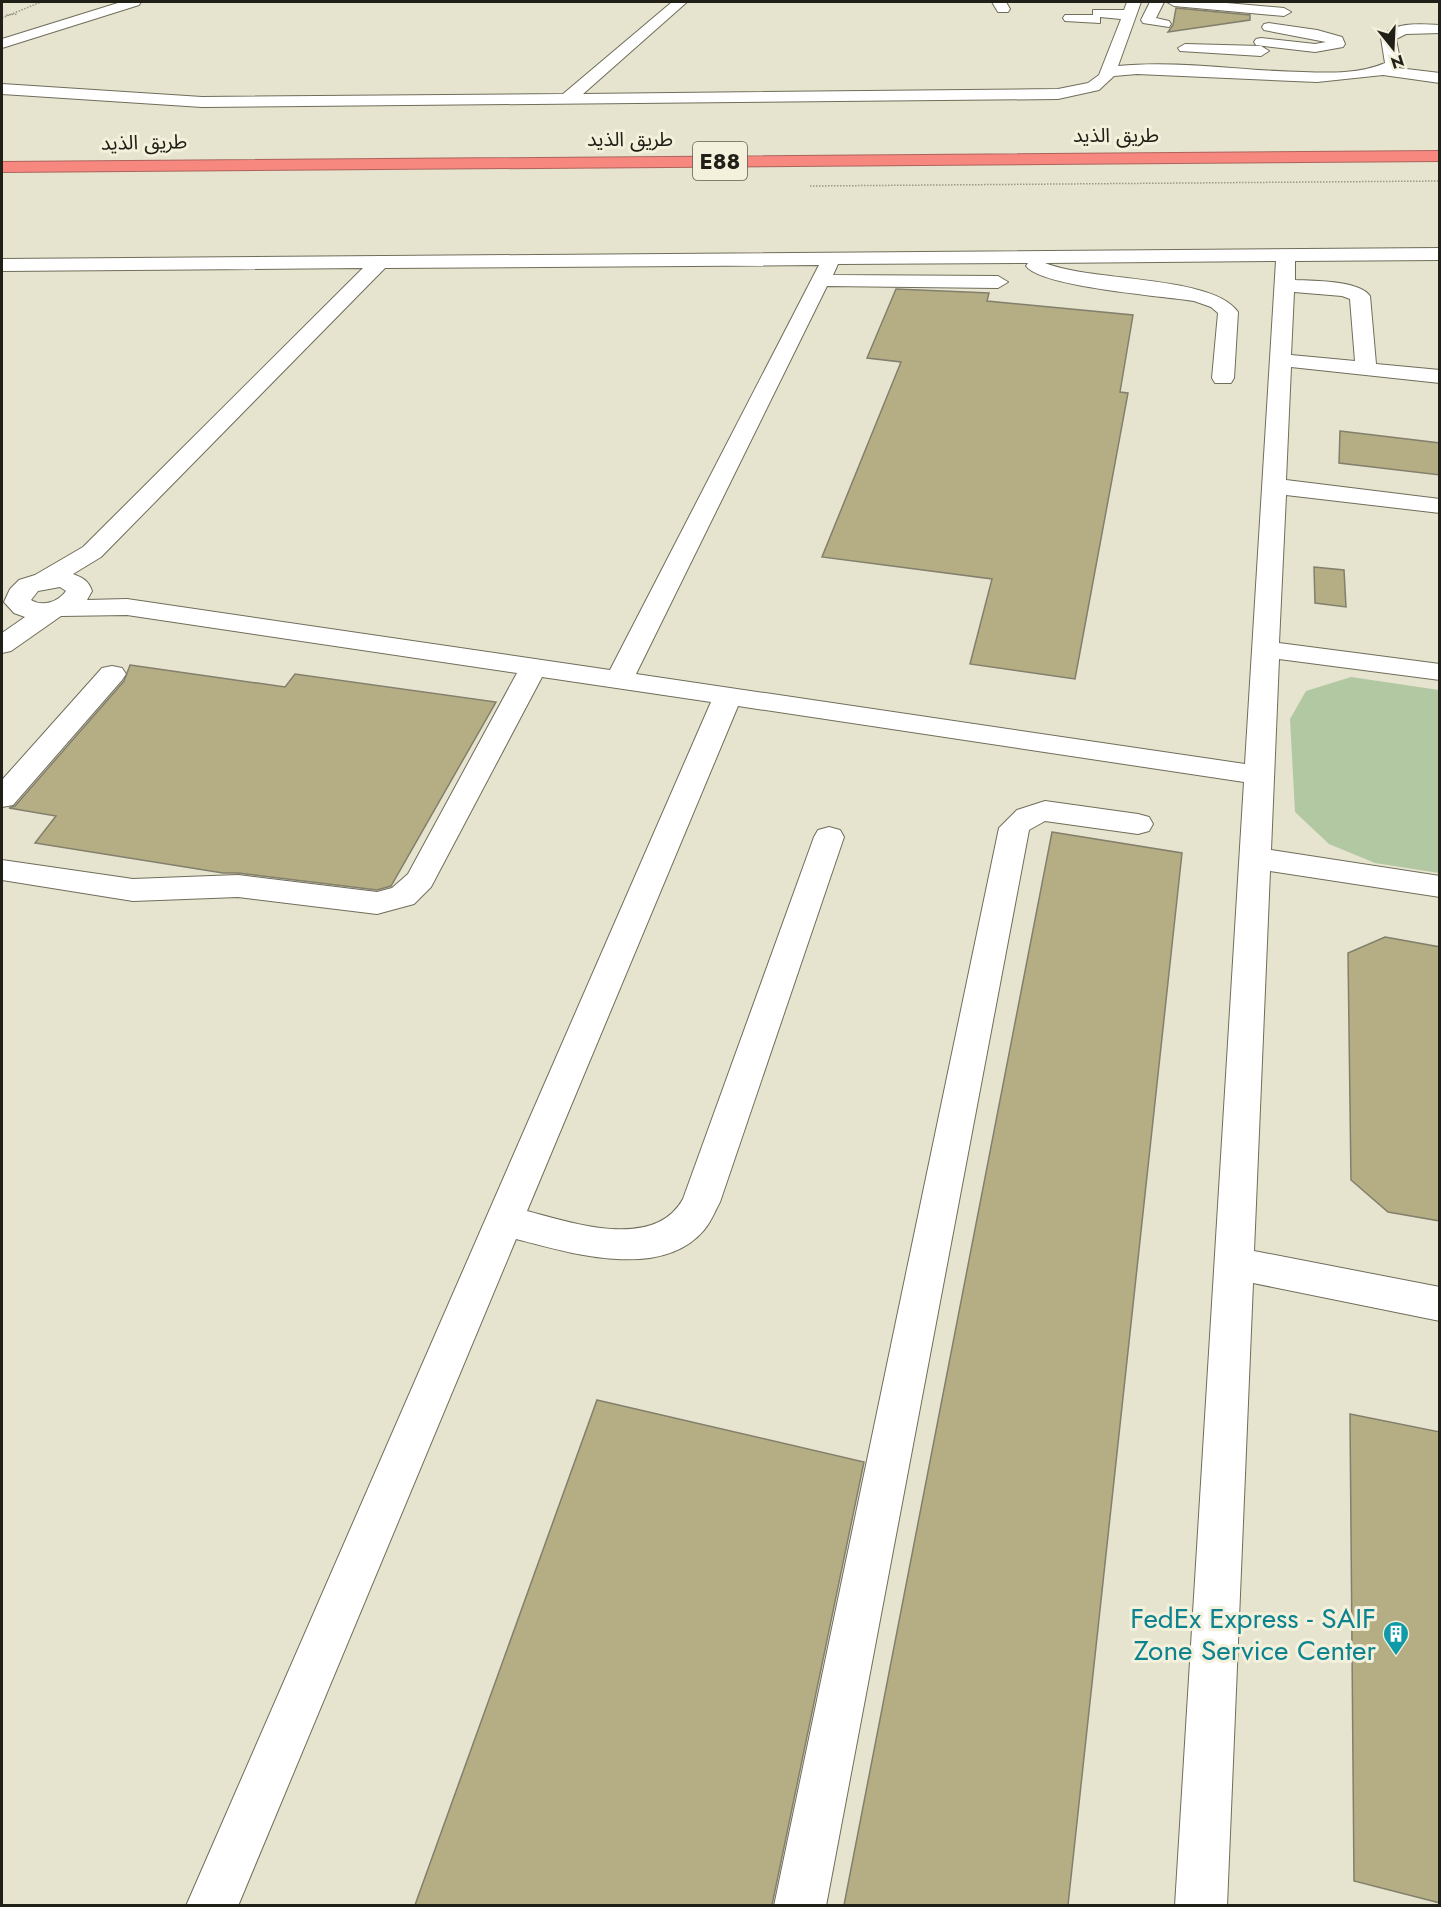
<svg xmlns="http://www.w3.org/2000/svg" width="1441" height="1907" viewBox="0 0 1441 1907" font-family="Jost,'Noto Sans Arabic',sans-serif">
<rect width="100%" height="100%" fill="#e6e3ce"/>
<path fill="#b2c8a3" d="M 1351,677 L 1439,690 L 1439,873 L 1375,863 L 1329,844 L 1295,812 L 1290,719 L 1306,691 Z"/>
<path fill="#b5ae84" stroke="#827f6c" stroke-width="1.5" d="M 1176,8 L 1250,15 L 1250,20 L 1168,32 L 1173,25 Z
M 896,289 L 989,293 L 987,301 L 1133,315 L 1120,392 L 1128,393 L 1075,679 L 970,664 L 992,579 L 822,557 L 901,362 L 867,358 Z
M 1340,431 L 1440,443 L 1440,475 L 1339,463 Z
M 1314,567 L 1344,570 L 1346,607 L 1315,603 Z
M 130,665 L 285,687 L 295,674 L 496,702 L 391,886 L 377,890 L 238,873 L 223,873 L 35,843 L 56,816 L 9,808 L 15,806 L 124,681 Z
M 1052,832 L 1182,853 L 1068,1905 L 844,1905 Z
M 1385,937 L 1440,947 L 1440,1221 L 1388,1212 L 1351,1180 L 1348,953 Z
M 597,1400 L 864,1462 L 772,1905 L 415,1905 Z
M 1350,1414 L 1440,1432 L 1440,1903 L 1354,1881 Z"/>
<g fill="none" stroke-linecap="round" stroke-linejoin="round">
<defs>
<path id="minor" d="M 121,2 L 141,2 L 139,5 L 2,48 L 2,39 Z
M 672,2 L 687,2 L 583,94 L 1058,89 L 1088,83 L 1099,75 L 1121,19 L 1100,17 L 1100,23 L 1065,21 L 1063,18 L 1065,15 L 1093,15 L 1093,10 L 1124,10 L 1127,2 L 1141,2 L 1118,66 C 1179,60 1242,71 1303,72 C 1330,73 1360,74 1385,63 L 1381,38 C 1394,21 1420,24 1440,25 L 1440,33 L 1406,34 L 1396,39 L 1401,65 L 1398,68 L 1440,73 L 1440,83 L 1383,75 L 1317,82 L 1137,74 L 1114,76 L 1099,90 L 1058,99 L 202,107 L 2,94 L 2,84 L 202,97 L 563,94 Z
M 992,2 L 1006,2 L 1010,9 L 1008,12 L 998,12 Z
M 1150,2 L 1164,2 L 1156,18 L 1169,21 L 1171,24 L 1169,27 L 1143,23 L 1141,20 Z
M 1167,2 L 1215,2 L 1284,8 L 1291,12 L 1284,16 L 1174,6 Z
M 1269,23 L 1317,30 L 1342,37 L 1345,44 L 1343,47 L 1315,52 L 1256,45 L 1254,42 L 1256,39 L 1261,38 L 1315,44 L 1326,42 L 1264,30 L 1262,27 L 1264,24 Z
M 1185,44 L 1261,46 L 1269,51 L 1261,56 L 1180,51 L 1178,48 Z
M 1440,248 L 1440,260 L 1295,261 L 1295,280 C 1313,281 1359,280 1370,296 L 1376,364 L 1440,370 L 1440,383 L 1291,367 L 1286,480 L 1440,499 L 1440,513 L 1286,495 L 1279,643 L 1440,664 L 1440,680 L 1279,659 L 1271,850 L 1440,876 L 1440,897 L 1270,871 L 1254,1251 L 1440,1287 L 1440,1321 L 1253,1283 L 1227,1906 L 1175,1906 L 1244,782 L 738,706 L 527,1211 C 573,1223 654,1251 683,1199 L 814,837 L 818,830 L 829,827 L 840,830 L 844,837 L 720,1202 C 715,1211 711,1222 704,1230 C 661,1281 570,1253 516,1239 L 238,1906 L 186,1906 L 711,702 L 542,677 L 431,887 L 414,904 L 377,914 L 238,897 L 133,901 L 2,880 L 2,860 L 133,879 L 238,875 L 377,892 L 392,888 L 408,874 L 517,673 L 127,615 L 61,616 L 11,651 L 2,653 L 2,633 L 25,617 L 14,613 L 4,602 L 10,589 L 19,580 L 35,575 L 83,547 L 363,268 L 2,271 L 2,259 ZM 1276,261 L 1245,764 L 636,674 L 827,286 L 998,288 L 1008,282 L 998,276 L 833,275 L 838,264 L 1028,263 L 1026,266 C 1041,287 1163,296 1194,301 L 1211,307 L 1218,313 L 1212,378 L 1215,383 L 1231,383 L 1234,378 L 1238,312 C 1213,275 1091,282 1045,263 ZM 819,265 L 610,670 L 127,599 L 87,600 L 92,591 C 88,580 83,578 73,574 L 101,557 L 385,268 ZM 1294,292 L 1342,296 L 1350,299 L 1355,361 L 1291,355 ZM 60,587 L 66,591 C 58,602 43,607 31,600 L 38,591 Z
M 112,666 L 122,668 L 126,674 L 122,680 L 13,805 L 2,807 L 2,780 L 102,668 Z
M 1045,801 L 1138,814 L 1149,817 L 1153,824 L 1149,831 L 1138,834 L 1045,821 L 1029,830 L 826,1906 L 774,1906 L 999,828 L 1017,810 Z"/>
<path id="highway" d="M 1440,151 L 1440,161 L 2,172 L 2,162 Z"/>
</defs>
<use href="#minor" stroke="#706d5a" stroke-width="2"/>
<use href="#highway" stroke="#ac645c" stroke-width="2"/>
<path stroke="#999787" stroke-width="1.5" stroke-dasharray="1.5 1.5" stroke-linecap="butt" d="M 6,15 L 18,14
M 2,18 L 41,2
M 810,186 L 1440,181"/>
<use href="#minor" fill="#fff" fill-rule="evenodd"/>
<use href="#highway" fill="#f78880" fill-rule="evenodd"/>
</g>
<defs>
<symbol id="building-pin" viewBox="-11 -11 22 30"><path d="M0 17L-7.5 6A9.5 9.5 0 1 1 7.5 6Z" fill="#0f9aa8" stroke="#f3f0db"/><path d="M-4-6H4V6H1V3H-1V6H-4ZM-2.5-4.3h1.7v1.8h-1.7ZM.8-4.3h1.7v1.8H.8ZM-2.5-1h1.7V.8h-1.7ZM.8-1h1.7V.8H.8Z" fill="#fff"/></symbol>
</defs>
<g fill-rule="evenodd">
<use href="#building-pin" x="1381" y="1619" width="30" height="40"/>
</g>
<g text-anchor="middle" stroke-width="6" stroke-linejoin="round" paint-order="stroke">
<g font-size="20" fill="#212018" stroke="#f3f0db">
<text x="1116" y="142">طريق الذيد</text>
<text x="630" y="146">طريق الذيد</text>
<text transform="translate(144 142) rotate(-1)" y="7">طريق الذيد</text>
</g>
<rect fill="#f3f0db" stroke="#605e52" stroke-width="1.5" x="693" y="142" width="54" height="38" rx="4.5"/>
<g font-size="22" font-weight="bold" fill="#212018">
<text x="720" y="169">E88</text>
</g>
<g font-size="28" fill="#0d838f" stroke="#f3f0db" text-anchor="end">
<text x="1376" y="1628">FedEx Express - SAIF<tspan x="1376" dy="32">Zone Service Center</tspan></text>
</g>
</g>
<rect width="1441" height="1907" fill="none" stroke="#212018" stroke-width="6"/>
<g transform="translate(1393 48) rotate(162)" stroke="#f3f0db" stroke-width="4.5" paint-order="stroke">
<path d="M0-4.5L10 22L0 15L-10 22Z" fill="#212018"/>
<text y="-9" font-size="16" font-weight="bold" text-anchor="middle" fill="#212018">N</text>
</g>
</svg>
